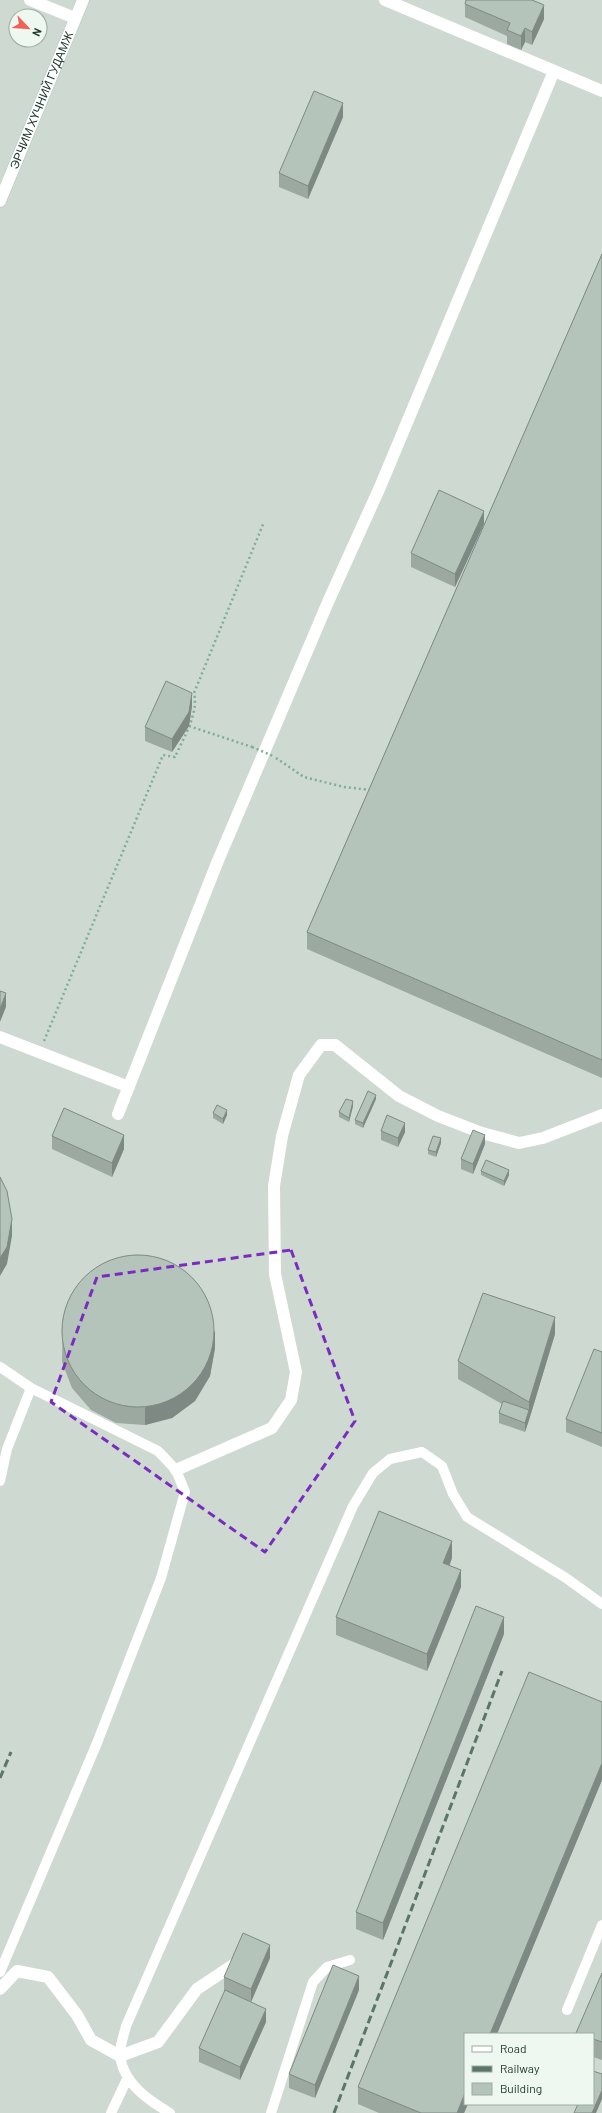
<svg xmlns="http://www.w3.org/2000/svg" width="602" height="2113" viewBox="0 0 602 2113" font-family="Barlow,sans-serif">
<rect width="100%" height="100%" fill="#deeae3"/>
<path fill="#cdd9d1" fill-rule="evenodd" d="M 0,0 L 602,0 L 602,2113 L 0,2113 ZM 16,16 L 40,16 L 40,40 L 16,40 ZM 465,2034 L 593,2034 L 593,2104 L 465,2104 Z"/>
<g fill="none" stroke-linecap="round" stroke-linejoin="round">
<defs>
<g id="secondary">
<path id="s1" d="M 0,201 L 83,0"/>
</g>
</defs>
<use href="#secondary" stroke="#b2c9bc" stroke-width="13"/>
<path stroke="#7fad96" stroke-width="2.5" stroke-dasharray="2 3" stroke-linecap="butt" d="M 189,726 L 252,747
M 276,758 L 304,777 L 344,787 L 371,790
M 44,1041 L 163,755 L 175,757 C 183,739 199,713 194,693 L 264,522"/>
<path stroke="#fff" stroke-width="10" d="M 0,1367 L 31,1388 L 158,1451 L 176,1470 L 185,1492 L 161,1578 L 97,1743 L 0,1972
M 0,1481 L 7,1449 L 31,1388
M 567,2010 L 602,1925
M 111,2113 L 128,2077
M 170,2113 C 148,2100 124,2084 120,2056 C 119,2048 124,2035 126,2026 L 353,1506 L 373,1473 L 390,1459 L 422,1452 L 442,1466 L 453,1494 L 467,1517 L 566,1578 L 602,1604
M 271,2113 L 313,1982 L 327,1967 L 350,1960"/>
<path stroke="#fff" stroke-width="12" d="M 30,0 L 75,18
M 385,0 L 602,91
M 0,1037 L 129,1087
M 118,1114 L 217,863 L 328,602 L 380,487 L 554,71
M 176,1470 L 272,1428 L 291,1400 L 296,1372 L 275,1274 L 274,1186 L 282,1136 L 299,1075 L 321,1045 L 335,1045 L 399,1096 L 438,1116 L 482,1133 L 519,1143 L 543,1138 L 602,1115
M 0,1989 L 17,1971 L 48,1977 L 77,2015 L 91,2040 L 120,2056 L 158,2042 L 197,1989 L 236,1963"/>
<use href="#secondary" stroke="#fff" stroke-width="12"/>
<path stroke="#5a7569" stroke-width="3" stroke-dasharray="8 4" stroke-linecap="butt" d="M 0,1778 L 11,1752
M 334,2113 L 502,1671"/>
<path stroke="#7fad96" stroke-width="2.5" stroke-dasharray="2 3" stroke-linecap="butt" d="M 252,747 L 273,756"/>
</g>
<path fill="#9ba9a1" d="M 465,4 L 544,19 L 532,45 L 525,42 L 521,50 L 507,44 L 507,36 L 465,17 Z
M 343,117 L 308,199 L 279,187 L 279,173 Z
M 602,254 L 602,1078 L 307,949 L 307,932 Z
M 484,524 L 455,587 L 411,567 L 411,553 Z
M 192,706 L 189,726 L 172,752 L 145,741 L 145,727 Z
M 376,1099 L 363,1128 L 355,1124 L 355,1120 Z
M 353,1106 L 349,1122 L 339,1117 L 339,1112 Z
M 213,1113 L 227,1115 L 223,1124 L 213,1118 Z
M 381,1131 L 405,1132 L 398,1147 L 381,1140 Z
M 52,1136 L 124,1149 L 112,1177 L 52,1149 Z
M 441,1143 L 436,1157 L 428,1154 L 428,1150 Z
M 485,1144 L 473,1174 L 461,1169 L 461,1159 Z
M 481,1171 L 509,1175 L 504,1186 L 481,1175 Z
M 63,1316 L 215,1348 L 210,1376 L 195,1401 L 172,1418 L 145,1425 L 116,1423 L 91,1410 L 72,1388 L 62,1362 Z
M 555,1334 L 529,1420 L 525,1432 L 499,1423 L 499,1413 L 502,1404 L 458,1379 L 458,1361 Z
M 602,1352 L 602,1447 L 566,1432 L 566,1419 Z
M 452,1558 L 450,1565 L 461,1587 L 427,1671 L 336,1635 L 336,1617 Z
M 504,1634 L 383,1940 L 356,1929 L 356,1912 Z
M 602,1780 L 497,2034 L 465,2034 L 465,2104 L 468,2104 L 464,2113 L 379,2113 L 358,2104 L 358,2087 Z
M 270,1958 L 251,2002 L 266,2022 L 240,2080 L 199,2062 L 199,2048 L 225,1991 L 224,1991 L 224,1977 Z
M 602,1973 L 602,2060 L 593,2057 L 593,2034 L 576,2034 Z
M 359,1990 L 315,2098 L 289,2088 L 289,2074 Z"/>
<path fill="#7e8983" d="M 544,5 L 544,19 L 532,45 L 532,32 Z
M 525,28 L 525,42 L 521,50 L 521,36 Z
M 343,103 L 343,117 L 308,199 L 308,186 Z
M 484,511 L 484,524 L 455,587 L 455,574 Z
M 192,693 L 192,706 L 189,726 L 172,752 L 172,739 Z
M 6,993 L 6,1007 L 0,1022 L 0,1009 Z
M 376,1095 L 376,1099 L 363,1128 L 363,1123 Z
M 353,1101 L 353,1106 L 349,1122 L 349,1118 Z
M 227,1110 L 227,1115 L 223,1124 L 223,1119 Z
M 405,1123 L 405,1132 L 398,1147 L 398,1138 Z
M 124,1135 L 124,1149 L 112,1177 L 112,1163 Z
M 485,1135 L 485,1144 L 473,1174 L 473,1164 Z
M 441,1138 L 441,1143 L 436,1157 L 436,1152 Z
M 509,1170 L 509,1175 L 504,1186 L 504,1181 Z
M 12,1219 L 12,1236 L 7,1264 L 0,1276 L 0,1258 Z
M 555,1317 L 555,1334 L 529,1420 L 525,1432 L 525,1423 L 529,1410 L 529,1402 Z
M 215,1331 L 215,1348 L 210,1376 L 195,1401 L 172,1418 L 145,1425 L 145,1408 Z
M 452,1541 L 452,1558 L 443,1580 L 443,1563 Z
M 461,1570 L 461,1587 L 427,1671 L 427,1654 Z
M 504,1617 L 504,1634 L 383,1940 L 383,1923 Z
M 602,1763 L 602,1780 L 497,2034 L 490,2034 Z
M 270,1945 L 270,1958 L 251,2002 L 251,1989 Z
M 359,1976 L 359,1990 L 315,2098 L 315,2085 Z
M 266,2009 L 266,2022 L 240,2080 L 240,2067 Z
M 602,2090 L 602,2099 L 596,2113 L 592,2113 Z
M 465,2093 L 465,2104 L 468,2104 L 464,2113 L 457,2113 Z"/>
<path fill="#b4c4bb" stroke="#7e8983" d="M 466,0 L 532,0 L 544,5 L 532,32 L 525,28 L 521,36 L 507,30 L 510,23 L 465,4 Z
M 314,91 L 343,103 L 308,186 L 279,173 Z
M 602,254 L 602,1060 L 307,932 Z
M 439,490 L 484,511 L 455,574 L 411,553 Z
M 166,681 L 192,693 L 189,712 L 172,739 L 145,727 Z
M 0,991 L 6,993 L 0,1009 Z
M 368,1091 L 376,1095 L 363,1123 L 355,1120 Z
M 346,1099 L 353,1101 L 349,1118 L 339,1112 Z
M 217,1105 L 227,1110 L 223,1119 L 213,1113 Z
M 64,1108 L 124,1135 L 112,1163 L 52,1136 Z
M 387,1115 L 405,1123 L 398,1138 L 381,1131 Z
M 473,1130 L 485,1135 L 473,1164 L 461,1159 Z
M 433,1136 L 441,1138 L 436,1152 L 428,1150 Z
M 486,1160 L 509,1170 L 504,1181 L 481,1171 Z
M 0,1177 L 7,1191 L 12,1219 L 7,1247 L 0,1258 Z
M62 1331a76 76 0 1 1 152 0a76 76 0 1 1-152 0Z
M 483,1293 L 555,1317 L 529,1402 L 458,1361 Z
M 594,1349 L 602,1352 L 602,1433 L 566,1419 Z
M 503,1401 L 529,1410 L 525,1423 L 499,1413 Z
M 379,1511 L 452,1541 L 443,1563 L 461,1570 L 427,1654 L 336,1617 Z
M 476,1606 L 504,1617 L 383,1923 L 356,1912 Z
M 529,1672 L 602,1702 L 602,1763 L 490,2034 L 465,2034 L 465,2093 L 457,2113 L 421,2113 L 358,2087 Z
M 243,1933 L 270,1945 L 251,1989 L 224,1977 Z
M 333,1965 L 359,1976 L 315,2085 L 289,2074 Z
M 602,1973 L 602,2042 L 593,2039 L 593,2034 L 579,2034 L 576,2033 Z
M 225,1990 L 266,2009 L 240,2067 L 199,2048 Z
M 593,2071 L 602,2074 L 602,2090 L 592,2113 L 574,2113 L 578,2104 L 593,2104 Z"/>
<path fill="none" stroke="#7b2cbf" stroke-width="3" stroke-dasharray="8 5" stroke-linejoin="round" d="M 291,1250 L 355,1421 L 265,1552 L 51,1402 L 97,1277 Z"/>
<g text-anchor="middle" stroke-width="3.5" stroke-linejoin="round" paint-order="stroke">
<g font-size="12" fill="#20392e" stroke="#eff7f1">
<text dy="4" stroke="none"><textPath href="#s1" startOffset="109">ЭРЧИМ ХҮЧНИЙ ГУДАМЖ</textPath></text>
</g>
</g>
<rect x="464" y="2033" width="130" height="72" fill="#eff7f1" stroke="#9caba3"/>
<rect x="472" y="2046" width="20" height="6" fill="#ffffff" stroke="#9caba3"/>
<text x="500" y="2053" font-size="12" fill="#20392e">Road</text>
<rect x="472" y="2066" width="20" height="6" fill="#5a7569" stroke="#9caba3"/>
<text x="500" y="2073" font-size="12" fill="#20392e">Railway</text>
<rect x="472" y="2083" width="20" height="12" fill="#b4c4bb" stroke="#9caba3"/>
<text x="500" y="2093" font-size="12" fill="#20392e">Building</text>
<g transform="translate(28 28) rotate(115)"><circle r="19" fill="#eff7f1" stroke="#9caba3"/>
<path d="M0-3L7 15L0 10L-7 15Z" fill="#ef6057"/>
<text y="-6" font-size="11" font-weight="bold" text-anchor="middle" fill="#20392e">N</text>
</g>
</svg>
